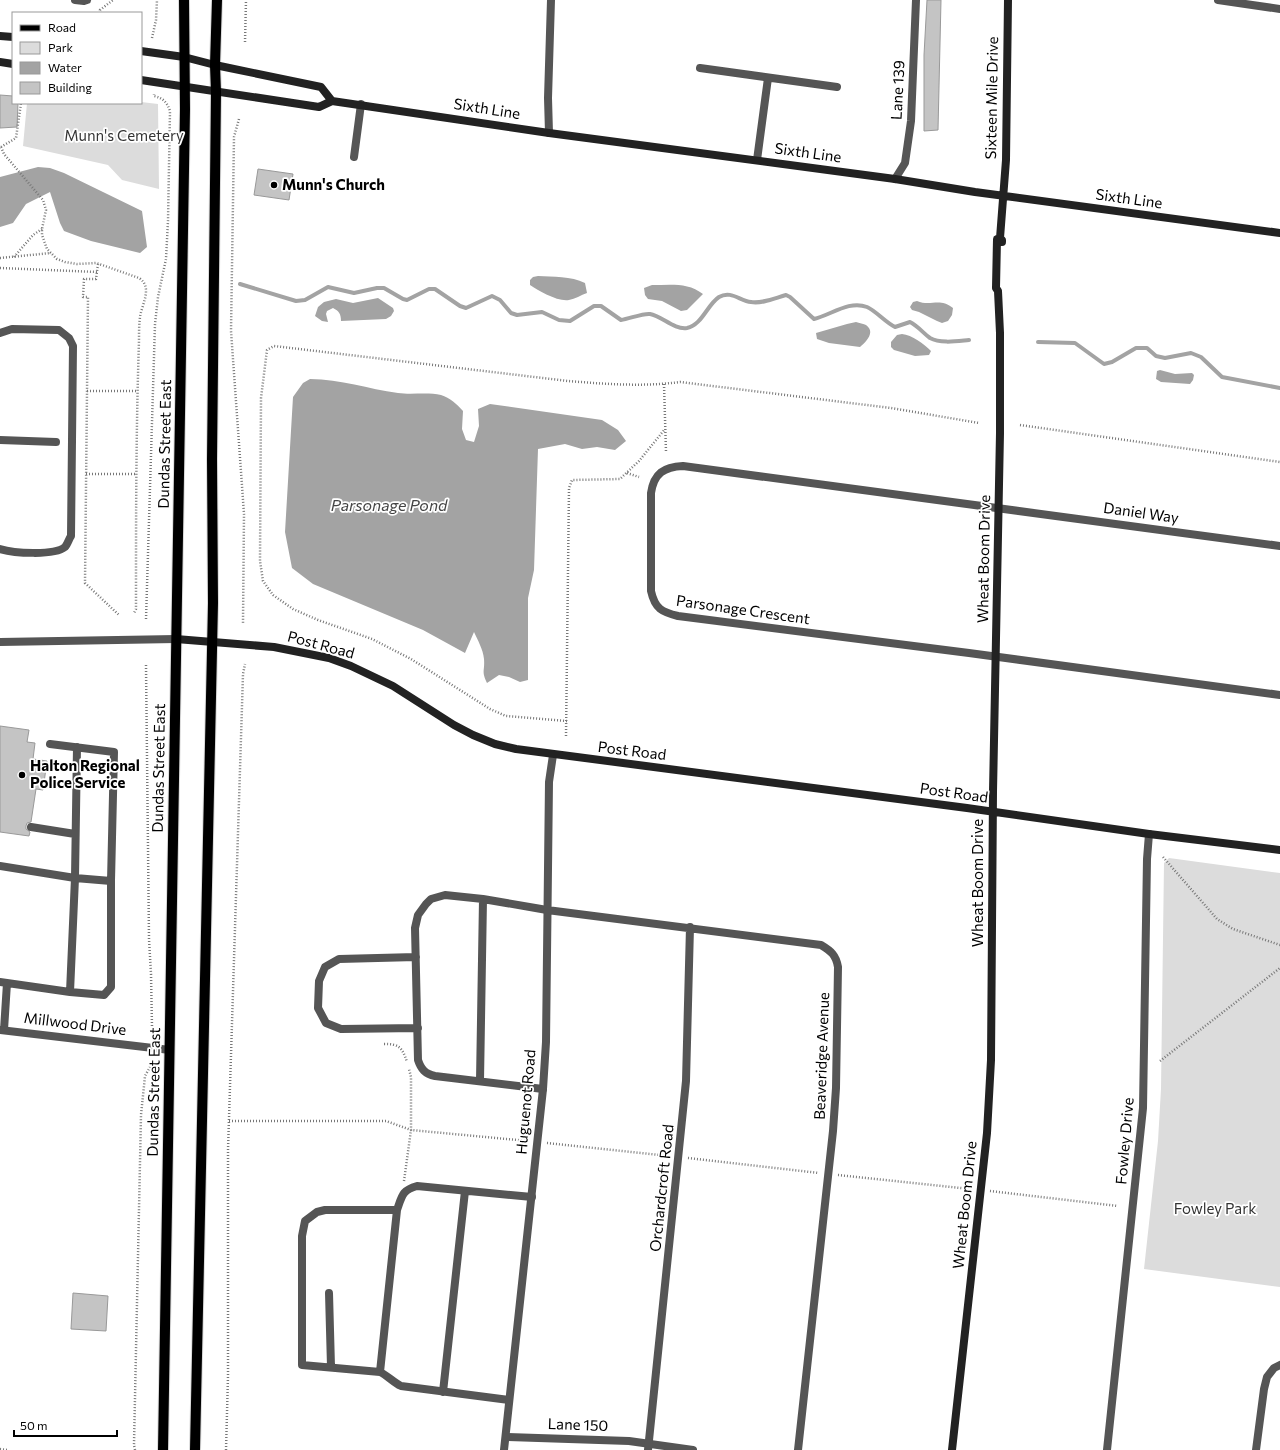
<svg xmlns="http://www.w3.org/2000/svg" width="1280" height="1450" viewBox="0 0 1280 1450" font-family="Commissioner,sans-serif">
<rect width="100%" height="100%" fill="#fff"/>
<path fill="#dcdcdc" d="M 141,102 L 158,104 L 159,189 L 122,180 L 108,165 L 23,146 L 27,103 L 141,103 Z
M 1169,858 L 1280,873 L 1280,1287 L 1144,1269 L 1158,1141 L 1161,1089 L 1164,863 Z"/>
<path fill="#a3a3a3" d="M 38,167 L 50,168 L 64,173 L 142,211 L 147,247 L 140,253 L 91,241 L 64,231 L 60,223 L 50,192 L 26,204 L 13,223 L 0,227 L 0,177 Z
M 538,276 C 553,277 571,276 585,283 L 587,293 C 581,295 575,299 569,300 C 558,302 539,291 530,285 L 530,280 L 533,277 Z
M 652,285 C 670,285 688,282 703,294 L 687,310 L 681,311 L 662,301 L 648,299 L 645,295 L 644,288 Z
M 378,298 L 393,308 L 394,311 L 391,316 L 386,319 L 341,321 C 341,314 339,311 333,308 L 327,311 L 326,314 L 328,322 L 322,321 L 315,316 L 318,307 L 324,302 L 336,299 L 353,303 Z
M 917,301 C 931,307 939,297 953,308 L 952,315 L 948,321 L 942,323 L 937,321 L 919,312 L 912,310 L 910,307 L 913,302 Z
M 856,322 C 859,323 864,324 866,325 C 876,332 866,342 860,347 L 829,343 L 817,339 L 816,333 L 847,324 Z
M 902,334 C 912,335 924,344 931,351 L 929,355 L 915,356 L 894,350 L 891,347 L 891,342 L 897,335 Z
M 1160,370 L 1175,374 L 1192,373 L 1194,375 L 1193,380 L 1190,384 L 1161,382 L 1156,379 L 1157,371 Z
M 310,379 C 341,379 368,389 398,393 C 411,395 428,392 441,395 C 450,398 457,404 463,411 L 462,429 L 466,440 L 474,442 L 479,426 L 478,409 L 490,404 L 602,420 L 618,430 L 626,441 L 615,450 L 597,447 L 582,449 L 565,444 L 538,449 L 534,570 L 528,598 L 528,680 L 520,682 L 509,677 L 499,675 L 487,683 C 481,671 485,671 484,659 C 483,649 478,641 474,632 L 465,653 L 423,630 L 313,584 L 292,568 L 285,532 L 293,397 L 303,383 Z"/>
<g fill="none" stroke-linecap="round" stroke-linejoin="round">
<path stroke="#a3a3a3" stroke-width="4" d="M 240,284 L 296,301 L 305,300 L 328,287 L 354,293 L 377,288 L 384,288 L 403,299 L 407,300 L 429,289 L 435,289 L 460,306 L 466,308 L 492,296 L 500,300 L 511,313 L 517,315 L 542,312 L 559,320 L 570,321 L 594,306 L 601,306 L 621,320 C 629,319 643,313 650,314 C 662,316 674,330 687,328 C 702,325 707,305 719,297 C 731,290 740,301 751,302 C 762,304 775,298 786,295 L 790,297 L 814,319 C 831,315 849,300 867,307 C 876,311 885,322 895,327 L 910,322 C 918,326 923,333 930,338 C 941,344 958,341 969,340
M 1038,342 L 1075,343 L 1104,364 L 1112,362 L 1136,348 L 1147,348 L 1156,356 L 1165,358 L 1191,353 L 1201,357 L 1222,377 L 1280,388"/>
</g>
<path fill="#c4c4c4" stroke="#999" d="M 927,0 L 941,0 L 938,130 L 924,131 L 924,55 Z
M 0,95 L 13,96 L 13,103 L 18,103 L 17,127 L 0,128 Z
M 258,169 L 293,174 L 289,200 L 254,195 Z
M 0,726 L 29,730 L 27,742 L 35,743 L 33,759 L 47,761 L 43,790 L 36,789 L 31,822 L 27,823 L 26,826 L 26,829 L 30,832 L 29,836 L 0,832 Z
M 73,1293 L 108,1296 L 106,1331 L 71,1329 Z"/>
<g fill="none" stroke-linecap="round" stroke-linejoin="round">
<defs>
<path id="primary" d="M 163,1450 L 185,109 L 184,0
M 195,1450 L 213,603 L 212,459 L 216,92 L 215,65 L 217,0"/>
</defs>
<use href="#primary" stroke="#dbdbdb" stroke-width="12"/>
<path stroke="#777" stroke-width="2.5" stroke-dasharray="1 2" stroke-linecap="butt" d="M 101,13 L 100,10 L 113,0
M 152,38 L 156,20 L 157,0
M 245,42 L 246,0
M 239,119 L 234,137 L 231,331 L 244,514 L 243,623
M 1,147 L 4,154 L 43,200 L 46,210 L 42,229 L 42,235 L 47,249 L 57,259 L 65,262 L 77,264 L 96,263 L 105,266 L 139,278 C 153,287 142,304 140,317 C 139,325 139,333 139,341 C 136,430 136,519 136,609 L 134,613
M 1,147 L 16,138 L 21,103
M 14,257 L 33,235 L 42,229
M 0,258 L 51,253
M 98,264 L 96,279 L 84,279 L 83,297 L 88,297 L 85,583 L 119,615
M 0,268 L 97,272
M 664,384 L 666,452
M 87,391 L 137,391
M 1020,425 L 1280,462
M 627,473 L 639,477
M 86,474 L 136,474
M 146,619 L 155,324 L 158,297 L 166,259 L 168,221 L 170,111 C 167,102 163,98 154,96 L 154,94
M 146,665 L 149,939 L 151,974 L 152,1027
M 567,721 L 506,716 L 490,709 L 411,659 L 372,639 L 318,620 L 293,609 L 273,595 L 263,581 L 260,561 L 261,398 L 267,350 L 274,346 L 568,381 C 605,384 643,387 680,382 L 891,408 L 979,423
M 566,736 L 569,488 L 572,480 L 620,479 L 639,461 L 665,429
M 1163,857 L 1217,919 L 1233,929 L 1280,945
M 384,1044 C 399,1044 402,1047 407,1062
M 1160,1061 L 1280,968
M 229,1121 L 386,1121 L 411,1130 L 528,1141
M 547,1143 L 669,1156
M 688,1158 L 819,1173
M 838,1175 L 970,1189
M 404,1181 L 411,1130 L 411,1077 L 409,1069
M 990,1191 L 1118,1206
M 0,1449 L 8,1450
M 135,1450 L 134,1445 L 141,1115 L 145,1076 L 150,1067
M 226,1450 L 228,1376 L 228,1150 L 243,674 L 245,664"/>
<path stroke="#555" stroke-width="8" d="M 700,68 L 837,87
M 354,157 L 361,104
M 757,160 L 768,78
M 895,179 L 905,163 L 911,121 L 916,0
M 0,333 L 12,329 L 59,330 L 69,338 L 73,346 L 71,536 C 69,539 67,545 65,547 C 54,556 13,553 0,549
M 0,440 L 56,442
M 31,827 L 75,834
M 0,866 L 75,878 L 111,881
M 416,957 L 339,959 L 325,967 L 319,981 L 318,1008 L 326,1023 L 341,1029 L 418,1028
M 0,982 L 70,992 L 104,995 L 111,987 L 111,881 L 114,752 L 50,744
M 70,992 L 75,878 L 77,747
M 4,1030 L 7,983
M 480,1081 L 483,899
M 543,1089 L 435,1076 C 425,1074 421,1069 418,1060 L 415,928 L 418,915 L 426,904 L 431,899 L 445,895 L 483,899 L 547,910
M 329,1293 L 331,1367
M 380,1372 L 302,1365 L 302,1236 L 305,1221 L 317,1212 L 325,1210 L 397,1210
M 443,1392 L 465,1191
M 509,1400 L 401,1386 C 393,1382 388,1376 380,1372 L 397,1210 C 402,1196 402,1190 417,1186 L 532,1197
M 506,1437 L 629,1441 L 693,1450"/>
<path stroke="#555" stroke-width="8" d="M 75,0 L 84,1 L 87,0
M 1218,0 L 1280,9
M 549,133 L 548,98 L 551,0
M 1280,546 L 683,466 C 664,467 654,473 651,493 L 651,591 C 655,609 662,612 678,616 L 969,653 L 1280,695
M 0,642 L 176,639
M 547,910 L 821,945 C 831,951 836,955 838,967 L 836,1088 L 833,1131 L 798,1450
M 0,1030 L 170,1050
M 504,1450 L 543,1089 L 546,1042 L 549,782 L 553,755
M 648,1450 L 686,1081 L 690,927
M 1107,1450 L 1143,1108 L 1147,859 L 1149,834
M 1256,1450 L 1264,1389 L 1267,1377 L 1274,1368 L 1280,1365"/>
<path stroke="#222" stroke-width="8" d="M 0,36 L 13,37
M 141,51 L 184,57 L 215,65 L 321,87 L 332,101
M 0,62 L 13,64
M 141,80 L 319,107 L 332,101 L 549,133 L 895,179 L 975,192 L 1280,233
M 1002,242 L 1002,240 L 1000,238 L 1006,160 L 1008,0
M 176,639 L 274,647 L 329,658 L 351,666 L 393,686 L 454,725 L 473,735 L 495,744 L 516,749 L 967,808 L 1149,834 L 1280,850
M 952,1450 L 987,1133 L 991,1060 L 993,792 L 1000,433 L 1000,333 L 998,291 L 996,288 L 997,239 L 1000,238"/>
<use href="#primary" stroke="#000" stroke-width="10"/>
</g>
<g fill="#000" stroke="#fff" stroke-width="1.5">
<circle cx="274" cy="185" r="4"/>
<circle cx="22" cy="775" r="4"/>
</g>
<g text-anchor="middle" stroke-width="3.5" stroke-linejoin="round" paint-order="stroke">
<g font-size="15" fill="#000" stroke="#fff">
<text transform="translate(898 90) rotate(-87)" y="5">Lane 139</text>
<text transform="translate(992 98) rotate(-89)" y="5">Sixteen Mile Drive</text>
<text transform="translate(487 109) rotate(9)" y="5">Sixth Line</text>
<text transform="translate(808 153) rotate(8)" y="5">Sixth Line</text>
<text transform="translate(1129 199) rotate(8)" y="5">Sixth Line</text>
<text transform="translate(165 444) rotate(-89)" y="5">Dundas Street East</text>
<text transform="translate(1141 513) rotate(8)" y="5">Daniel Way</text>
<text transform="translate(984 559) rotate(-89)" y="5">Wheat Boom Drive</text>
<text transform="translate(743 610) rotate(8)" y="5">Parsonage Crescent</text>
<text transform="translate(321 645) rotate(15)" y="5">Post Road</text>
<text transform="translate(632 751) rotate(7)" y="5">Post Road</text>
<text transform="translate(159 768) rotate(-89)" y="5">Dundas Street East</text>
<text transform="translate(954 793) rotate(8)" y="5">Post Road</text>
<text transform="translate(978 883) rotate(-90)" y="5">Wheat Boom Drive</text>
<text transform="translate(75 1024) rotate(7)" y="5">Millwood Drive</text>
<text transform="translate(822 1056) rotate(-88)" y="5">Beaveridge Avenue</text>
<text transform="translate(154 1092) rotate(-89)" y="5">Dundas Street East</text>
<text transform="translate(526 1102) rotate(-85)" y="5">Huguenot Road</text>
<text transform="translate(1125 1141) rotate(-85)" y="5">Fowley Drive</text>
<text transform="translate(662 1188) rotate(-84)" y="5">Orchardcroft Road</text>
<text transform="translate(965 1205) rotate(-84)" y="5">Wheat Boom Drive</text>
<text transform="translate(578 1425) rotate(2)" y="5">Lane 150</text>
</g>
<g font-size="15" fill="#333" stroke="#fff">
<text x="124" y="141">Munn's Cemetery</text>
<text x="1215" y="1214">Fowley Park</text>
</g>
<g font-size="15" font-weight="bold" fill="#000" stroke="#fff" text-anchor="start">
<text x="282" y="190">Munn's Church</text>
<text x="30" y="771">Halton Regional<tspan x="30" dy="17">Police Service</tspan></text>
</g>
<g font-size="16" font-style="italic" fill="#444" stroke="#fff">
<text x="389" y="511">Parsonage Pond</text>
</g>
</g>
<rect x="12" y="12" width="130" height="92" fill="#ffffff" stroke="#999999"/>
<rect x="20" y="25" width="20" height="6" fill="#000000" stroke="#999999"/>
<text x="48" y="32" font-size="12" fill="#000000">Road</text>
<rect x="20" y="42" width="20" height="12" fill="#dcdcdc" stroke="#999999"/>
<text x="48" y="52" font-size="12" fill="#000000">Park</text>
<rect x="20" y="62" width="20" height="12" fill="#a3a3a3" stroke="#999999"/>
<text x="48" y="72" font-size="12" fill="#000000">Water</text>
<rect x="20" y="82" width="20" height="12" fill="#c4c4c4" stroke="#999999"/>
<text x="48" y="92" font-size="12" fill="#000000">Building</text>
<path d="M14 1430v6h103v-6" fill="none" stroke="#000000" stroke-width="2"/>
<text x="20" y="1430" font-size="12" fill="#000000" stroke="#ffffff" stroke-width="3" paint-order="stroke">50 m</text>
</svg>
